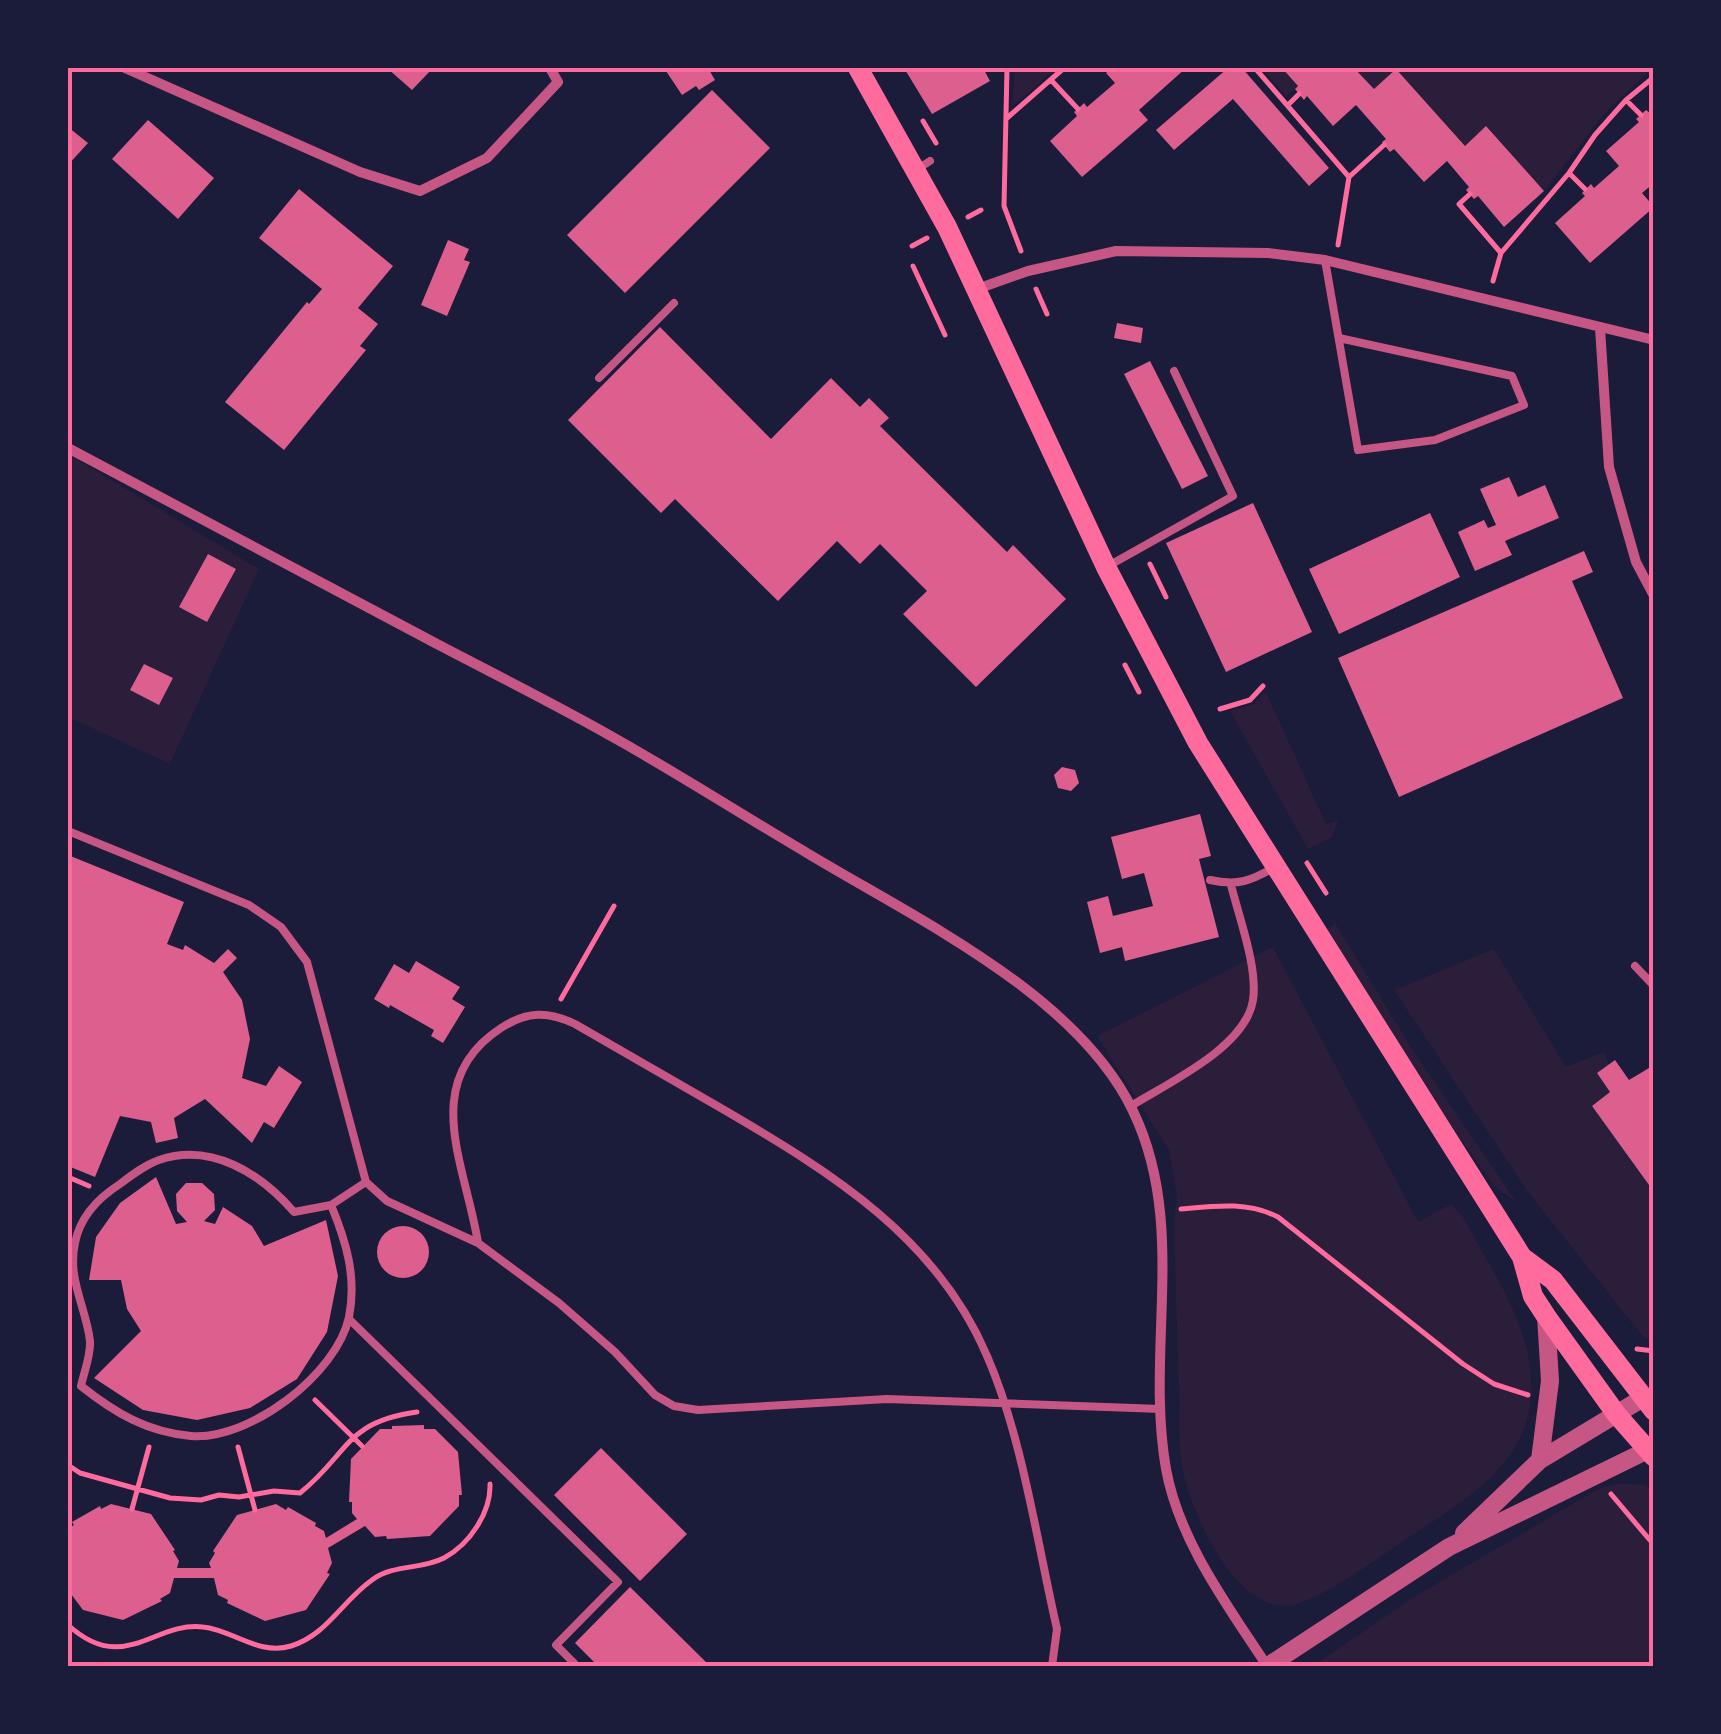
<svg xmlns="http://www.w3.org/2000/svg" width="1721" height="1734" viewBox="0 0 1721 1734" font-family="'DejaVu Sans',sans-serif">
<rect width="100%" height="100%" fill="#1b1b3a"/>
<path fill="#2a1e3b" d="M 1015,68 L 1057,68 L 1012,107 Z
M 1261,68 L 1282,68 L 1298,86 L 1286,96 Z
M 1354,68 L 1645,68 L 1649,71 L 1603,115 L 1544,191 L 1487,126 L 1465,146 L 1397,70 L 1374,89 Z
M 68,454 L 259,569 L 170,764 L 68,717 Z
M 1266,692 L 1326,824 L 1338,820 L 1332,837 L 1308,849 L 1230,711 L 1254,704 Z
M 1335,923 L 1414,1052 L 1517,1203 L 1494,1186 L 1435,1102 L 1327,929 Z
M 1273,947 L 1418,1222 L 1451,1204 L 1463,1217 C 1494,1275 1540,1337 1530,1406 C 1521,1466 1464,1502 1417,1532 C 1387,1551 1318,1605 1285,1606 C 1232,1607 1187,1505 1181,1461 C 1178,1436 1180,1410 1179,1385 C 1177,1329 1175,1274 1174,1218 L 1177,1198 L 1169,1150 L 1097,1036 Z
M 1494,949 L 1566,1067 L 1604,1052 L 1609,1065 L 1597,1073 L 1610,1092 L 1592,1106 L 1653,1192 L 1653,1341 L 1644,1338 L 1528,1192 L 1394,990 Z
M 1621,1483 L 1644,1485 L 1653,1491 L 1653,1666 L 1313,1666 L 1414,1597 L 1598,1489 Z"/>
<path fill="#dd5f8e" d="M 387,68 L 433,68 L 412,90 Z
M 664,68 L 708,68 L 715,80 L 699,90 L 696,86 L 682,95 Z
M 904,68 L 983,68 L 990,81 L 932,114 Z
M 1112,68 L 1186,68 L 1139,110 L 1148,120 L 1082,177 L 1050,141 L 1077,116 L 1074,112 L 1078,109 L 1084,103 L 1087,107 L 1115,83 L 1106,73 Z
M 1228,68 L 1242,68 L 1329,168 L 1309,186 L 1233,99 L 1174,150 L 1156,130 Z
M 1282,68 L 1354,68 L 1374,89 L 1396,69 L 1465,146 L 1486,126 L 1544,191 L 1504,227 L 1478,196 L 1474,199 L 1466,190 L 1469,187 L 1447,161 L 1424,182 L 1394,149 L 1390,152 L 1384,145 L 1382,142 L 1386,139 L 1356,105 L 1333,126 L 1307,96 L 1304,100 L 1295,89 L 1298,86 Z
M 712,90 L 770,148 L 625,293 L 567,235 Z
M 1646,110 L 1650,113 L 1654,110 L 1654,183 L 1642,193 L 1654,207 L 1590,263 L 1555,223 L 1585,196 L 1582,193 L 1591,184 L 1594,188 L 1619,166 L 1606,151 L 1639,122 L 1636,119 Z
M 148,120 L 214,178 L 178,219 L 112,159 Z
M 68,127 L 88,143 L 68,165 Z
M 299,189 L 393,266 L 358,308 L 378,324 L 360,346 L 366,350 L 284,450 L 225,402 L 307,302 L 309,304 L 322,289 L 259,238 Z
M 448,240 L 469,249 L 464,260 L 470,262 L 447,316 L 421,305 Z
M 1117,323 L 1143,328 L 1141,343 L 1114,338 Z
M 660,327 L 771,439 L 831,378 L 860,407 L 869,398 L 889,418 L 880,426 L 1007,552 L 1013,545 L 1066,599 L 976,687 L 903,614 L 927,591 L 880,544 L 860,564 L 837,541 L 778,601 L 675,499 L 661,513 L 568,420 Z
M 1150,361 L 1208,476 L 1182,489 L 1124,374 Z
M 1509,477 L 1518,497 L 1545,485 L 1559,518 L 1505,541 L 1512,555 L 1475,571 L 1458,532 L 1484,520 L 1488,528 L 1496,525 L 1480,489 Z
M 1253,503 L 1312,632 L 1226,672 L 1166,543 Z
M 1430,513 L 1460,577 L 1339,634 L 1309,569 Z
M 1584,551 L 1593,572 L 1572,581 L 1623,698 L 1399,797 L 1338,658 Z
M 208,554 L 236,569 L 207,622 L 179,607 Z
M 144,664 L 173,678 L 159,705 L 130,690 Z
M 1062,767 L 1075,770 L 1079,783 L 1071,791 L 1058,788 L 1054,775 Z
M 1200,814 L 1211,856 L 1199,859 L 1219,937 L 1125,961 L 1122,947 L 1100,953 L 1087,902 L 1108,896 L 1113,916 L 1153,906 L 1144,873 L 1122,879 L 1111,837 Z
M 68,855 L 184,902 L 167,944 L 183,950 L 185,945 L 214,963 L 228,949 L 237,958 L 223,972 L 242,1000 L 250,1039 L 242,1078 L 266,1086 L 279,1066 L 302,1082 L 274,1128 L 264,1122 L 252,1143 L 205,1099 L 174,1118 L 178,1138 L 156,1143 L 151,1122 L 120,1116 L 95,1177 L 68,1166 Z
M 416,961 L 460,987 L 452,999 L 465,1007 L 443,1043 L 431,1036 L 434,1030 L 390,1005 L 389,1008 L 374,999 L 394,964 L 409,973 Z
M 1615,1060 L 1629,1080 L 1654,1065 L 1654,1192 L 1592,1106 L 1610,1092 L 1597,1073 Z
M 156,1177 L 176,1224 L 187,1222 L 177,1211 L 176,1194 L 186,1183 L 202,1183 L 214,1194 L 215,1210 L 204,1221 L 215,1224 L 223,1207 L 252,1226 L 264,1246 L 326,1220 L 338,1276 L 327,1332 L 297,1379 L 250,1408 L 197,1420 L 143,1410 L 94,1378 L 141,1331 L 127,1309 L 121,1280 L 89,1280 L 96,1237 L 120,1203 Z
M377 1252a26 26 0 1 1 52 0a26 26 0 1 1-52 0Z
M 424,1425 L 424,1429 L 435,1429 L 458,1452 L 462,1495 L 459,1495 L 459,1506 L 430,1536 L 387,1539 L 386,1536 L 375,1537 L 365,1526 L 328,1548 L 332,1563 L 327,1573 L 330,1574 L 306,1610 L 265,1621 L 227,1603 L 228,1600 L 218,1595 L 214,1578 L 174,1578 L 170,1593 L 160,1599 L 162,1601 L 123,1620 L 83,1610 L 68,1590 L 68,1529 L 74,1525 L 72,1522 L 100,1506 L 101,1509 L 111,1504 L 151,1514 L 175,1550 L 173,1551 L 179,1561 L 177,1568 L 211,1568 L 209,1563 L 215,1553 L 213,1551 L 237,1515 L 276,1504 L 286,1510 L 288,1507 L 316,1523 L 315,1526 L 324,1531 L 326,1538 L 357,1519 L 352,1513 L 352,1502 L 349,1502 L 351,1459 L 380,1429 L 392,1429 L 392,1426 Z
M 601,1448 L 687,1534 L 640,1581 L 554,1495 Z
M 630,1587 L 710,1666 L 598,1666 L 575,1643 Z"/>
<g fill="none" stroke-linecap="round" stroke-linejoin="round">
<path stroke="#ff6b9d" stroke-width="5" d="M 1007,68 L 1004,206 L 1021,251
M 1255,68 L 1349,177 L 1338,245
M 1051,80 L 1078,109
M 1626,100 L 1641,115
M 1288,105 L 1299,94
M 1007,118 L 1064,68
M 923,121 L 936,143
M 1570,174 L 1585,189
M 1349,177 L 1384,145
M 1470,194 L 1459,204 L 1501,253
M 968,217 L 981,210
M 912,246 L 927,238
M 913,266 L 945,335
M 1493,281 L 1501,253 L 1569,173 L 1595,135 L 1626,100 L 1654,77
M 1036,289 L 1047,314
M 1150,564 L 1166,597
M 1125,665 L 1139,692
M 1220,709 L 1250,700 L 1263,686
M 1307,863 L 1326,893
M 561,999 L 614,906
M 68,1177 L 89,1186
M 1181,1209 C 1214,1206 1247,1201 1278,1217 L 1463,1364 L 1494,1384 L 1528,1395
M 1637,1349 L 1654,1351
M 315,1400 L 362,1446
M 238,1447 L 255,1510
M 68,1465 L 80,1473 L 170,1498 L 201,1500 L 219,1495 L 239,1497 L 274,1491 L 300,1493 C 349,1454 344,1422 417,1412
M 1611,1494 L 1654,1545
M 132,1509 L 149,1447
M 68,1625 C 124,1676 154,1621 203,1627 C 233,1630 259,1656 291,1646 C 327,1635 342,1601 372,1580 C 393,1564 421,1570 444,1558 C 470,1544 491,1512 490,1484"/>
<path stroke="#c65784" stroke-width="8" d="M 916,170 L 930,161
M 1325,260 L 1358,450 L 1435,440 L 1524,405 L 1512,376 L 1339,338
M 599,378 L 674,303
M 1110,565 L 1233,496 L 1174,371
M 68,831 L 249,905 L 281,927 L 307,962 L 366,1182 L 387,1201 L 478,1243 L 559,1303 L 615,1352 L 655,1395 L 674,1406 L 698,1410 L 887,1399 L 1161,1409
M 1210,880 C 1238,886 1251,881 1275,867
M 1635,966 L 1654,986
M 1131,1106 C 1168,1083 1246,1047 1253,1000 C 1258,968 1239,917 1231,885
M 331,1205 L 294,1212 C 261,1174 212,1142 159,1160 C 145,1165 132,1175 120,1184 C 98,1198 80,1217 75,1243 C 67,1279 86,1307 90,1341 C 91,1355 84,1372 81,1386 C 115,1413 147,1432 191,1436 C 249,1441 337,1374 349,1317 C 357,1277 346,1241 331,1205 L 366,1182
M 478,1243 C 466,1166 418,1082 501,1028 C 527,1011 548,1011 575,1024 C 625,1053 676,1082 726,1111 C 832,1173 937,1238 987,1356 C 1022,1436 1037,1542 1057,1629 L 1052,1666
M 349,1319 L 618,1582 L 556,1645 L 574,1663 L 571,1666"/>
<path stroke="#c65784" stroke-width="10" d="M 125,68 L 360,172 L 420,191 L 487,158 L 558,82 L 550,68
M 977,289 L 1028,271 L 1116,251 L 1268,253 L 1325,260 L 1654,340
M 1600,328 L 1609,467 L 1636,562 L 1654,596
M 68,448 C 191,514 314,579 437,644 C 498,676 559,706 618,740 C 680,775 741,814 802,850 C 910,916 1077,993 1133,1111 C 1188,1225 1145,1349 1166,1469 C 1179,1541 1228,1606 1267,1666"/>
<path stroke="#c65784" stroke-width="18" d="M 1540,1460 L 1550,1381 L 1546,1316
M 1464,1533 L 1540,1460 L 1643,1398
M 1268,1666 L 1449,1547 L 1654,1447"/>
<path stroke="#ff6b9d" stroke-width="20" d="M 858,68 L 947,227 L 1106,567 L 1198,743 L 1522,1257 L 1533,1296 L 1546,1316 L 1617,1415 L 1654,1457
M 1522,1257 L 1553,1280 L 1654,1411"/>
</g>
<rect width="1721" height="1734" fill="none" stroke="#1b1b3a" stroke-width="140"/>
<rect x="70" y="70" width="1581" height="1594" fill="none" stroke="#ff6b9d" stroke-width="4"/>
</svg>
